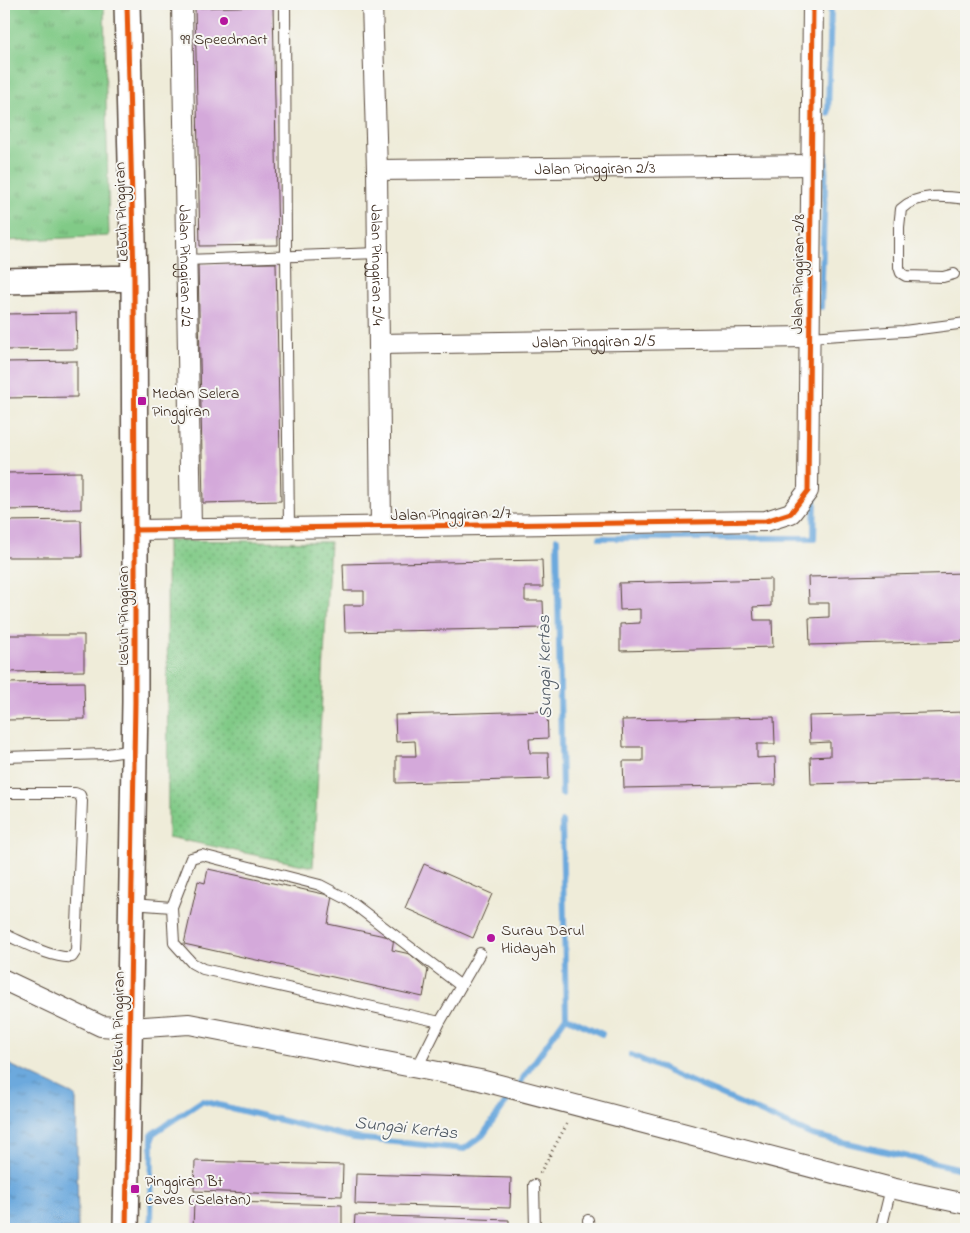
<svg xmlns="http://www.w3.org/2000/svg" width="970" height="1233" viewBox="0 0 970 1233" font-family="'Indie Flower',sans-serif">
<defs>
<pattern id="grass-dots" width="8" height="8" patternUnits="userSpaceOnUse" patternTransform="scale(1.25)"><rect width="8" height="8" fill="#81ca87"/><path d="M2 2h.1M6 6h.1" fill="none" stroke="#6ba46e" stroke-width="1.8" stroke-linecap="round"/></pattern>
<pattern id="park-tufts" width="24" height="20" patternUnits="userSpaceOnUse" patternTransform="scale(1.25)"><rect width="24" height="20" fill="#81ca87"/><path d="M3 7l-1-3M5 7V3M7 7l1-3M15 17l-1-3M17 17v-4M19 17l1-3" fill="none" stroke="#6ba46e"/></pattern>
<pattern id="water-ripples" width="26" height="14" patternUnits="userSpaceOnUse" patternTransform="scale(1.25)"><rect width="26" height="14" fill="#6ca9dd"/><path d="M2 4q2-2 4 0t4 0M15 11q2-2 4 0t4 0" fill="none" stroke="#5a8ab3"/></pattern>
</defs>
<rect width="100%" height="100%" fill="#f6f6f2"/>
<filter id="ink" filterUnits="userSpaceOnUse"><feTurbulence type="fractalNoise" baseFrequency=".02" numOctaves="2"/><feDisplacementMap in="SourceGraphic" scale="10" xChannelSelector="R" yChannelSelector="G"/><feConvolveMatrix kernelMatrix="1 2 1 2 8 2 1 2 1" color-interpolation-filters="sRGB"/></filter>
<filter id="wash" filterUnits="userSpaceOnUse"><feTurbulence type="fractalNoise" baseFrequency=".0096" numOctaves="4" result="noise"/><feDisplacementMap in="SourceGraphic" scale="20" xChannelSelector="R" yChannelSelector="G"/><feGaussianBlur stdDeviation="1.12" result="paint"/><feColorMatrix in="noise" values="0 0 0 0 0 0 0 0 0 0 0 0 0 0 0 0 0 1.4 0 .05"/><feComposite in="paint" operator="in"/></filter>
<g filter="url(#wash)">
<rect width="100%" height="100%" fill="#efecd9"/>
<path fill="url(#grass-dots)" stroke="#5e7a52" d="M 167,540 L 330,542 L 313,867 L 168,837 Z"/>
<path fill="url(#park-tufts)" stroke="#5e7a52" d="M 4,4 L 104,4 L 109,236 L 4,241 Z"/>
<path fill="url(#water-ripples)" stroke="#546a7e" d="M 4,1062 L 76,1096 L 78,1229 L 4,1229 Z"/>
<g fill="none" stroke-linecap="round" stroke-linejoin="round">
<path stroke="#6ca9dd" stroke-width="6" d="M 828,113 L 831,4
M 821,307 L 826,155
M 600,538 L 814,538 L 815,491
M 557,539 L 562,794
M 566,1017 L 602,1034
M 631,1055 L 812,1135 L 966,1170
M 151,1229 L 152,1134 L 202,1101 L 354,1138 L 464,1149 L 483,1135 L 566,1017 L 562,822"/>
</g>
<g id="blocks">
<path fill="#d4a9da" d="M 273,6 L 278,245 L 200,246 L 195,8 Z
M 276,263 L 281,501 L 203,503 L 198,264 Z
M 76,313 L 77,349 L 4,350 L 4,314 Z
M 77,361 L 77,397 L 4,398 L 4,362 Z
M 81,472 L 81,509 L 4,510 L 4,473 Z
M 81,520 L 82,557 L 4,557 L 4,521 Z
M 542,560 L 543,587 L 525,587 L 525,601 L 543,601 L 544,628 L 345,632 L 344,605 L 364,605 L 364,591 L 344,591 L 343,564 Z
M 966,573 L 966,641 L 810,645 L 809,618 L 829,617 L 829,603 L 809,603 L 808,577 Z
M 771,579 L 771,606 L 753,607 L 754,620 L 772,620 L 773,647 L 620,651 L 620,624 L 640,623 L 640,609 L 620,610 L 619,583 Z
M 4,635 L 84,635 L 84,671 L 4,672 Z
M 84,682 L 85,719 L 4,720 L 4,683 Z
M 547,711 L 548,738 L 529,739 L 530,753 L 548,753 L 549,779 L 396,783 L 396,756 L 416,756 L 415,741 L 396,742 L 395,715 Z
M 966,712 L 966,780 L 811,784 L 810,757 L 830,756 L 830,742 L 810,743 L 809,716 Z
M 774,717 L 775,744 L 757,744 L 757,758 L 775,757 L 776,785 L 624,788 L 623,761 L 643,761 L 643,747 L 623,747 L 622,720 Z
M 424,864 L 492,894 L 473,938 L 405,908 Z
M 208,869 L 333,896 L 328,924 L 394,938 L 392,950 L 410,954 L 428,970 L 423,997 L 184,944 L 198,881 L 205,883 Z
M 195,1161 L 343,1165 L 342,1196 L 194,1191 Z
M 356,1174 L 511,1178 L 510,1208 L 355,1204 Z
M 194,1201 L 342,1205 L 342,1229 L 193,1229 Z
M 355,1215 L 509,1220 L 509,1229 L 354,1229 Z"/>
</g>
</g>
<g filter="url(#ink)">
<use href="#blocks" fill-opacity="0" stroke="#56473a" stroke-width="1"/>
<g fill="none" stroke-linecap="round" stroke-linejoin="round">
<defs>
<path id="service" d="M 285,4 L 286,256 L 289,528
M 186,260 L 378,253
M 954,274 L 943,277 L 906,276 L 901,273 L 899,267 L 899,227 L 901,209 C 917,193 945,196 966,199
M 809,337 L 904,331 L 966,323
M 4,757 L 107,754 L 134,750
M 4,793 L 75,793 L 80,795 L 82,801 L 76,951 L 72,957 C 52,959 23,942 4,934
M 131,904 L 172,907
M 440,1022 L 203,969 L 192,963 L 174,943 L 172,907 L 191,858 L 202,855 L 320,885 L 347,899 L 461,986
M 417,1068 L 440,1022 L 480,953
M 534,1185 L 535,1229
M 588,1220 L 589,1229
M 881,1229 L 891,1188"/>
<g id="minor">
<path id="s1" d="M 182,4 L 191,529"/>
<path id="s2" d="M 372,4 L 377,170 L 381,526"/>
<path id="s3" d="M 377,170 L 811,165"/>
<path id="s4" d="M 379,344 L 809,337"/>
<path d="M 135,530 L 766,521 L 791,513 L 808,491 L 813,4"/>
<path d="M 4,980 L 101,1026 L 130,1028 L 189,1024 L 480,1080 L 891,1188 L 966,1204"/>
</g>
<path id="tertiary" d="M 4,281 L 134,278
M 126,1229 L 135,702 L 135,530 L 134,278 L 127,4"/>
</defs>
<use href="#service" stroke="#56473a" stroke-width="12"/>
<use href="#minor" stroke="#56473a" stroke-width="22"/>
<use href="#tertiary" stroke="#56473a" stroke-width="28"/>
<path stroke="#56473a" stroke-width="3" stroke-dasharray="1 4" stroke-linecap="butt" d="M 540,1173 L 567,1124"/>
<use href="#service" stroke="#fff" stroke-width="10"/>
<use href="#minor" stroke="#fff" stroke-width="20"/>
<use href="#tertiary" stroke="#fff" stroke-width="25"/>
<defs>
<path id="cycleway" d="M 135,530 L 766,521 L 791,513 L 808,491 L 813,4
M 126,1229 L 135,702 L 135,530 L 134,278 L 127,4"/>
</defs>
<use href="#cycleway" stroke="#f6f6f2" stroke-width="8"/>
<use href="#cycleway" stroke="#e8590c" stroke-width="5"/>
</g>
</g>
<g fill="#b5179e" stroke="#f6f6f2" stroke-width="2">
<circle cx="224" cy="21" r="5"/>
<rect x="137" y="396" width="10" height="10" rx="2.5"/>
<circle cx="491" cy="938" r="5"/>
<rect x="130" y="1184" width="10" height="10" rx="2.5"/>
</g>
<g text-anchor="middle" stroke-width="4" stroke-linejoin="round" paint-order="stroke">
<g font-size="16" fill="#3b2a1e" stroke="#f6f6f2" text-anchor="start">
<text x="224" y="44" text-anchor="middle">99 Speedmart</text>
<text x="152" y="398">Medan Selera<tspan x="152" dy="18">Pinggiran</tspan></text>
<text x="501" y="935">Surau Darul<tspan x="501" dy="18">Hidayah</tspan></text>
<text x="145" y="1186">Pinggiran Bt<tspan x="145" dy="18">Caves (Selatan)</tspan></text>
</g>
<g font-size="16" fill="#3b2a1e" stroke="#f6f6f2">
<text dy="6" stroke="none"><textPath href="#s3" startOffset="218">Jalan Pinggiran 2/3</textPath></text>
<text transform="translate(120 212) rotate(-92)" y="6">Lebuh Pinggiran</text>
<text dy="6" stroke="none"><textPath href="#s2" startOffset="261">Jalan Pinggiran 2/4</textPath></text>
<text dy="6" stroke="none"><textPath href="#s1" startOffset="262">Jalan Pinggiran 2/2</textPath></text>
<text transform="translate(797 274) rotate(-89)" y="6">Jalan Pinggiran 2/8</text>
<text dy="6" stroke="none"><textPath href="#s4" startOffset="215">Jalan Pinggiran 2/5</textPath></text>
<text transform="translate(451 513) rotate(-1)" y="6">Jalan Pinggiran 2/7</text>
<text transform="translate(122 616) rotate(-90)" y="6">Lebuh Pinggiran</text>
<text transform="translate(117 1021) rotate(-89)" y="6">Lebuh Pinggiran</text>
</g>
<g font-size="18" font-style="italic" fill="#4c5661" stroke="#f6f6f2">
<text transform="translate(544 667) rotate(-91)" y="6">Sungai Kertas</text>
<text transform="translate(406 1127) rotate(6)" y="6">Sungai Kertas</text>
</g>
</g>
<rect width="970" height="1233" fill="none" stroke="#f6f6f2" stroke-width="20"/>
</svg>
